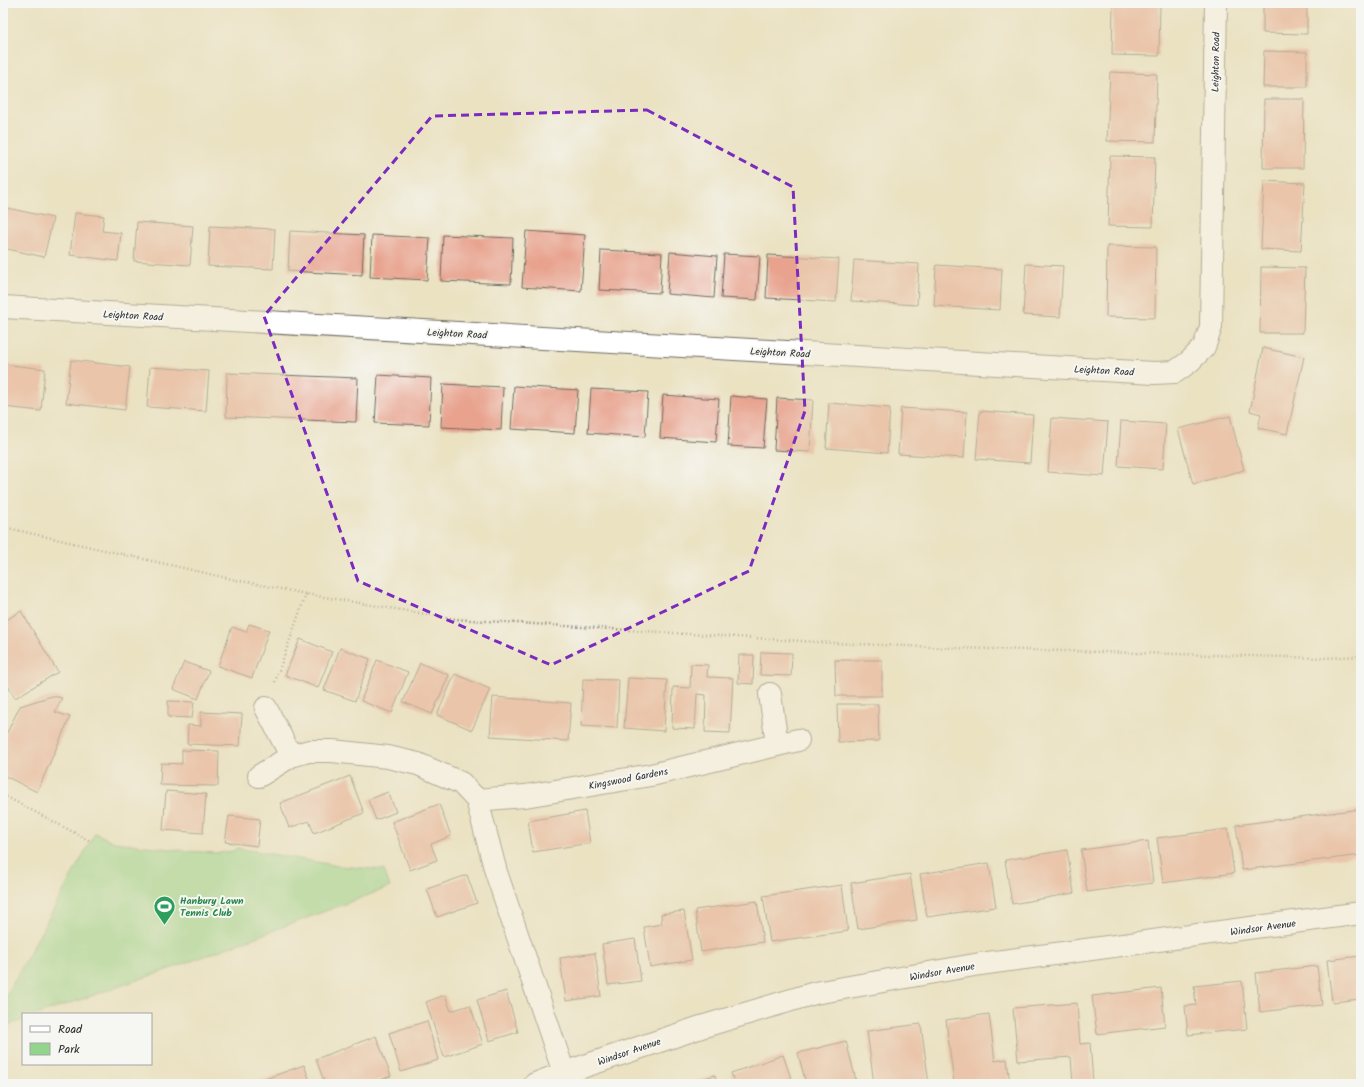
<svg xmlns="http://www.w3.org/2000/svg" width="1364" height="1087" viewBox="0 0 1364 1087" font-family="Kalam,sans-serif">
<rect width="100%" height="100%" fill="#f6f6f2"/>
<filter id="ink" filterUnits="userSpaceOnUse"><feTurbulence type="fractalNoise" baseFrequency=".025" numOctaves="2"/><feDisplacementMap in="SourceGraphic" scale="8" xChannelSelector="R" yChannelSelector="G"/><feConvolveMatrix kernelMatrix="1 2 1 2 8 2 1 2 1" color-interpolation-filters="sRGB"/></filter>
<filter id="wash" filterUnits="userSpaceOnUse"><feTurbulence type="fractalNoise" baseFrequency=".012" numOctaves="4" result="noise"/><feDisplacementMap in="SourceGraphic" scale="16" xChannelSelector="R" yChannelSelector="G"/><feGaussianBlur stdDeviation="0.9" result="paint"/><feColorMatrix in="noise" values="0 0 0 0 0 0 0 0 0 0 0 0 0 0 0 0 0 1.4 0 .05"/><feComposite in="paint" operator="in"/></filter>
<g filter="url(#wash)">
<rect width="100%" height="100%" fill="#ebe2c2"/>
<path fill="#93d58c" stroke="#5f805c" d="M 95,833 L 114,842 L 186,851 L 218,853 L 233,851 L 237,848 L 339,866 L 384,870 L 390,887 L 178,966 L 39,1014 L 23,1014 L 23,1020 L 3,1027 L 3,1002 Z"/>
<g id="blocks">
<path fill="#e8a28d" d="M 1113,3 L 1160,3 L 1159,56 L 1112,55 Z
M 1263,3 L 1307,3 L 1307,34 L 1263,33 Z
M 1264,51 L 1307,52 L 1307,87 L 1263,87 Z
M 1110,72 L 1157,74 L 1155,142 L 1107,141 Z
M 1264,99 L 1304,99 L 1303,168 L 1263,168 Z
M 1110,156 L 1155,157 L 1153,227 L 1108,226 Z
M 1264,181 L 1305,183 L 1301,251 L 1261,249 Z
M 3,207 L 53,218 L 44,257 L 3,248 Z
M 75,213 L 104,216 L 102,231 L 121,233 L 118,261 L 70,255 Z
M 137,222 L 193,226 L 190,265 L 134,261 Z
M 210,226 L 275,229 L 273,269 L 208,266 Z
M 290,231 L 364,235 L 362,275 L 288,271 Z
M 526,231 L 585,235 L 581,291 L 522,287 Z
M 372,235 L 430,238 L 427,280 L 370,277 Z
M 443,235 L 513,238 L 511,284 L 441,281 Z
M 1107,246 L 1156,247 L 1155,318 L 1106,317 Z
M 601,250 L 662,253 L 660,293 L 599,290 Z
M 670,252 L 717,256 L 714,298 L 667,294 Z
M 724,254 L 760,256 L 757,300 L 721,298 Z
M 768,255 L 839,259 L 836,302 L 766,298 Z
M 854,260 L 919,264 L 917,305 L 851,301 Z
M 1026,264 L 1063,266 L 1060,317 L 1023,315 Z
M 936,265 L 1002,269 L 1000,310 L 934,306 Z
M 1261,267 L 1305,268 L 1303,333 L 1260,333 Z
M 1263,348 L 1304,357 L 1287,434 L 1258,428 L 1261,414 L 1250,411 Z
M 71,360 L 130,367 L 125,410 L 66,403 Z
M 3,364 L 45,369 L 41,411 L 3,407 Z
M 150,367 L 209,371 L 206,411 L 147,407 Z
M 227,373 L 358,378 L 356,422 L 226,417 Z
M 378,375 L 431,378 L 429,425 L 375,423 Z
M 443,384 L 503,387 L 501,430 L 441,427 Z
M 514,386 L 578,390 L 575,433 L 511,429 Z
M 591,389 L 648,392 L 645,437 L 588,433 Z
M 663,395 L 719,399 L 716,442 L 660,438 Z
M 731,396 L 767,399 L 763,448 L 728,446 Z
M 777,398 L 813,400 L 810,452 L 774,450 Z
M 829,403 L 890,408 L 887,453 L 826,448 Z
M 901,408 L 967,412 L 964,458 L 898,454 Z
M 980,411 L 1033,415 L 1030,463 L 976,459 Z
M 1230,416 L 1244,470 L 1193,484 L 1178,429 Z
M 1052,418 L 1108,422 L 1104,476 L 1048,472 Z
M 1121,421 L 1166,424 L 1163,469 L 1118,466 Z
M 21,611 L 58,672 L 15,698 L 3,677 L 3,622 Z
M 249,624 L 269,630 L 252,678 L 218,666 L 232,627 L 246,632 Z
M 300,639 L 332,652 L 318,688 L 285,675 Z
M 340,648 L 370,659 L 355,701 L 324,690 Z
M 761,652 L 792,653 L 791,676 L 760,675 Z
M 739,655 L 754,655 L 753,684 L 738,683 Z
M 377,660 L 408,672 L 392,713 L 361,701 Z
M 835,660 L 882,660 L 882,696 L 836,696 Z
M 184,662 L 209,671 L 198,699 L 173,689 Z
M 420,663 L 449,675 L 432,714 L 403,702 Z
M 691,664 L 708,665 L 707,677 L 733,678 L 730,733 L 705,732 L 706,695 L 697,694 L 695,729 L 672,728 L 673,687 L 690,688 Z
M 455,674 L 490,689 L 472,730 L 437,715 Z
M 628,678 L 667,680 L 664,731 L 624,728 Z
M 583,679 L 619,680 L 617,728 L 581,726 Z
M 52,696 L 62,698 L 55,712 L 70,717 L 37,792 L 3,775 L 3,741 L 20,706 Z
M 493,697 L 571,703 L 568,741 L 490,736 Z
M 168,701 L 194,702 L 192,718 L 168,717 Z
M 837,704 L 878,704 L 879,741 L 838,742 Z
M 201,712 L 242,714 L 240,746 L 187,744 L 188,725 L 201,726 Z
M 182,750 L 219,751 L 218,786 L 160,785 L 161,763 L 182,764 Z
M 350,776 L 364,813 L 314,833 L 309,821 L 289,828 L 280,803 Z
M 166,791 L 206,794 L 203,833 L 163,830 Z
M 388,792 L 396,812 L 376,820 L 368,800 Z
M 439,804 L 451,836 L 431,844 L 437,860 L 410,870 L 392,822 Z
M 1361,809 L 1361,855 L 1242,870 L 1236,825 Z
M 585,811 L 590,843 L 533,852 L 528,821 Z
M 229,816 L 260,819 L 257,846 L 225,842 Z
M 1228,829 L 1234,873 L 1163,883 L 1157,838 Z
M 1148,841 L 1153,883 L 1087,892 L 1081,850 Z
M 1067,850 L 1074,893 L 1012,904 L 1005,860 Z
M 989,863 L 996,907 L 927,917 L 920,874 Z
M 910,874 L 917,920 L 858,929 L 851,883 Z
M 467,875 L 477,903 L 437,917 L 427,889 Z
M 842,885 L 848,931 L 770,942 L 763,896 Z
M 757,901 L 763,942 L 701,952 L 695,910 Z
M 684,911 L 692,960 L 650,967 L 644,927 L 662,924 L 661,914 Z
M 635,939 L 641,981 L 608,985 L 602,944 Z
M 595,953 L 601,996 L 566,1001 L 560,958 Z
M 1361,956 L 1361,999 L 1332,1002 L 1327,960 Z
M 1317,966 L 1322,1005 L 1260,1012 L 1256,973 Z
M 1242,981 L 1247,1029 L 1188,1035 L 1185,1006 L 1196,1005 L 1194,986 Z
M 1161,988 L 1165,1026 L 1097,1034 L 1092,996 Z
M 506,991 L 518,1032 L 489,1041 L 477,1000 Z
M 445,995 L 451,1011 L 470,1005 L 483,1044 L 444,1057 L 426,1002 Z
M 1077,1003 L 1080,1044 L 1090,1043 L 1093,1083 L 1073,1084 L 1071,1057 L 1018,1061 L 1013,1008 Z
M 989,1014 L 995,1061 L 1007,1059 L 1010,1084 L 988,1084 L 988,1081 L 967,1084 L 954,1084 L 946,1020 Z
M 427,1021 L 438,1060 L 401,1072 L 389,1033 Z
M 921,1024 L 929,1084 L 874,1084 L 867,1031 Z
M 376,1036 L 391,1076 L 368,1084 L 325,1084 L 316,1059 Z
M 846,1041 L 857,1084 L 806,1084 L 798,1053 Z
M 783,1055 L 793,1084 L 735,1084 L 731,1073 Z
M 304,1065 L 311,1084 L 251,1084 Z
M 715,1075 L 717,1084 L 685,1084 Z"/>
</g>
</g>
<g filter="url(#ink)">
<use href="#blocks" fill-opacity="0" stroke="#6e6b60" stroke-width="1"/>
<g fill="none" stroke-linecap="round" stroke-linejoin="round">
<defs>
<path id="street" d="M 3,307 L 1154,373 L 1175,372 L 1189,362 L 1204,347 L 1211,327 L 1216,3
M 770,694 L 777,744
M 266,708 L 291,756
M 259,776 L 291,756 L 309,751 L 332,751 L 388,757 L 418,764 L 461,783 L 477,800 L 525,796 L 651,775 L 798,740
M 477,800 L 496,872 L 564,1073
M 535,1084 L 564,1073 L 701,1027 L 815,993 L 980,964 L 1361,913"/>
</defs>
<use href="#street" stroke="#6e6b60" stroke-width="24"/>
<path stroke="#6e6b60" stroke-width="2.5" stroke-dasharray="1 3" stroke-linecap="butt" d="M 3,527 L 236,580 L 306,594 L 455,619 L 832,643 L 955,648 L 1323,658 L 1361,656
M 275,682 L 306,594
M 3,795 L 90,841"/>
<use href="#street" stroke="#fff" stroke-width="22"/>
</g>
</g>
<path d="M0 0H1364V1087H0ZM 647,110 L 793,187 L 805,411 L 749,571 L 551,665 L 358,581 L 264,316 L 432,116 Z" fill="#ebe2c2" fill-opacity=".55" fill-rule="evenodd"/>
<path fill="none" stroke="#7b2cbf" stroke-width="3" stroke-dasharray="8 5" stroke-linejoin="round" d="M 647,110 L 793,187 L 805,411 L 749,571 L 551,665 L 358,581 L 264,316 L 432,116 Z"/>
<defs>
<symbol id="stadium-pin" viewBox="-11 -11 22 30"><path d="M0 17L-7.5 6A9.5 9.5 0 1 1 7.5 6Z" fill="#2e9e5b" stroke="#f6f6f2"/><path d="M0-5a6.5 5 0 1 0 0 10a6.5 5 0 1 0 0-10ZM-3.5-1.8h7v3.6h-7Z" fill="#fff"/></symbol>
</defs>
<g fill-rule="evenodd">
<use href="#stadium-pin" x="152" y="894" width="25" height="34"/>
</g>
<g text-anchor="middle" stroke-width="4" stroke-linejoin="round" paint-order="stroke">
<g font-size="10" fill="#2b2b2b" stroke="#f6f6f2">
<text transform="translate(1215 62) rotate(-89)" y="4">Leighton Road</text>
<text transform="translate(133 315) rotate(3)" y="4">Leighton Road</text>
<text transform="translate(457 333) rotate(3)" y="4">Leighton Road</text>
<text transform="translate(780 352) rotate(3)" y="4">Leighton Road</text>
<text transform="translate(1104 370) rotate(3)" y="4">Leighton Road</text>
<text transform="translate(628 778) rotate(-11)" y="4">Kingswood Gardens</text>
<text transform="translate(1263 927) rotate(-8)" y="4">Windsor Avenue</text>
<text transform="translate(942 971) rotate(-10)" y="4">Windsor Avenue</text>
<text transform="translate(629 1051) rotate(-19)" y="4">Windsor Avenue</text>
</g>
<g font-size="10" font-weight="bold" fill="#27864d" stroke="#f6f6f2" text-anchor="start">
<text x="180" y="904">Hanbury Lawn<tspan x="180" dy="12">Tennis Club</tspan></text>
</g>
</g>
<rect width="1364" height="1087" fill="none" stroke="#f6f6f2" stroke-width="16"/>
<rect x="22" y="1013" width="130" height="52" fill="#f6f6f2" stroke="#a5a5a2"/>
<rect x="30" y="1026" width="20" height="6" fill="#ffffff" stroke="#a5a5a2"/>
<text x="58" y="1033" font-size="12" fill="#2b2b2b">Road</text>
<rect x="30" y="1043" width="20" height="12" fill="#93d58c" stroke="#a5a5a2"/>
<text x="58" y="1053" font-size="12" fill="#2b2b2b">Park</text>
</svg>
